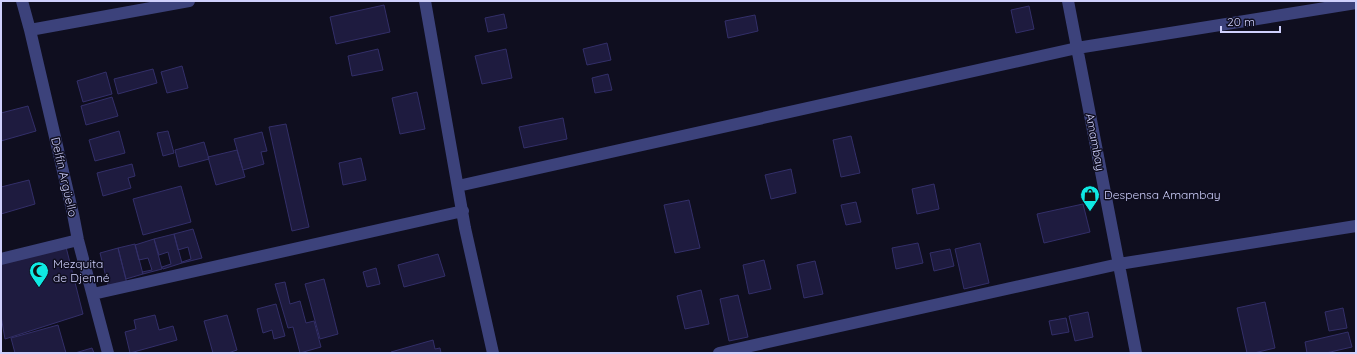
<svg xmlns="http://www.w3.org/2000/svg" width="1357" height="354" viewBox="0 0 1357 354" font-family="Quicksand,sans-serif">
<rect width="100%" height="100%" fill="#0f0e1f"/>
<path fill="#1e1b3f" stroke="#332f69" d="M 384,5 L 390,32 L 336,44 L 330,17 Z
M 1029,6 L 1034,29 L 1016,33 L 1011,10 Z
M 504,14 L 507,28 L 488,32 L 485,18 Z
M 755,15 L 758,31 L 728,38 L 725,21 Z
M 607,43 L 611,60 L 587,65 L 583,49 Z
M 378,49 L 383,70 L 352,76 L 348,56 Z
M 506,49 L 512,78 L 482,84 L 475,56 Z
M 182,66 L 188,88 L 167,93 L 161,72 Z
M 153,69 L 157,83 L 118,94 L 114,79 Z
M 106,72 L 112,94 L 83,102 L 77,81 Z
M 608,74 L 612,90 L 595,93 L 592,78 Z
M 417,92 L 425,129 L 400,134 L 392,98 Z
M 112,97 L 118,116 L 86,125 L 81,106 Z
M 28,106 L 36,131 L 1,141 L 1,113 Z
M 563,118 L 567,139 L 524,148 L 519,127 Z
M 286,124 L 309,227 L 292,231 L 269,127 Z
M 119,131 L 125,153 L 95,161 L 89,140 Z
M 168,131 L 174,153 L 163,156 L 157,133 Z
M 262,132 L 267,151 L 261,152 L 264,164 L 243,170 L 234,139 Z
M 851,136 L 860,173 L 841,177 L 833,140 Z
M 204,142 L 209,159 L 179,167 L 175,150 Z
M 237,150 L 245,177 L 216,185 L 208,157 Z
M 361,158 L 366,180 L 343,185 L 339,163 Z
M 132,164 L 135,176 L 128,178 L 131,188 L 103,196 L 97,173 Z
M 791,169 L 796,193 L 771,199 L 765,175 Z
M 29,180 L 35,204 L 1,214 L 1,187 Z
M 934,184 L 939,209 L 917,214 L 912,189 Z
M 181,186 L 191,222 L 143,235 L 133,199 Z
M 689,200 L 700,248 L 675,253 L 664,205 Z
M 856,202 L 861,222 L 846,225 L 841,205 Z
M 1083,204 L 1090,232 L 1044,243 L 1037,214 Z
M 193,229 L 202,258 L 182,263 L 182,262 L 191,259 L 188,247 L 178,250 L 174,234 Z
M 174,234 L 182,263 L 163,269 L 162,267 L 171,264 L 168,252 L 159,255 L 154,239 Z
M 154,239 L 162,269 L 143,274 L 142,272 L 152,270 L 148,258 L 139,260 L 135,245 Z
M 918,243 L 923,263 L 896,269 L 892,248 Z
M 980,243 L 989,283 L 964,289 L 955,249 Z
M 135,244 L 143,274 L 126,279 L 118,248 Z
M 66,247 L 83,314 L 5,339 L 1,316 L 1,262 Z
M 118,248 L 127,284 L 109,289 L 100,253 Z
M 950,249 L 954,266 L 934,271 L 930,253 Z
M 438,254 L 445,276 L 404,287 L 398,265 Z
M 764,260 L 771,289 L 749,294 L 743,265 Z
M 815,261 L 823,294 L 804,298 L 797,265 Z
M 376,268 L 380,284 L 367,287 L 363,272 Z
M 324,279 L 338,334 L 320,339 L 305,284 Z
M 285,282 L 290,304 L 300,301 L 306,323 L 314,321 L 321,347 L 300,353 L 293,327 L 288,328 L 275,284 Z
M 701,290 L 709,324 L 685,329 L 677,296 Z
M 738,295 L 748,337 L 729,341 L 720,299 Z
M 1265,302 L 1275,348 L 1254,353 L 1247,353 L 1237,308 Z
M 276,304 L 285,336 L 274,339 L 272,330 L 263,333 L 257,309 Z
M 1343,308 L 1347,328 L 1329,331 L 1325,312 Z
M 1088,312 L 1093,337 L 1075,341 L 1069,316 Z
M 155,315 L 159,330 L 173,326 L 177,340 L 130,353 L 125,332 L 136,329 L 134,320 Z
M 227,315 L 237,350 L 228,353 L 213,353 L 204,321 Z
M 1066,318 L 1069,332 L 1052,335 L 1049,321 Z
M 58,325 L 66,353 L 15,353 L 11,338 Z
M 1348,332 L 1352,347 L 1326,353 L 1307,353 L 1305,342 Z
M 433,340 L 435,349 L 440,348 L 441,353 L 391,353 L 391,352 Z
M 92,348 L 94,353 L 75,353 Z"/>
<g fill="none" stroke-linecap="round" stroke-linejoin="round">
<path stroke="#3c427b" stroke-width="12" d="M 22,1 L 30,30 L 73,214 L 78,240 L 108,353
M 425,1 L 465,228 L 493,353
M 1068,1 L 1136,353
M 30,30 L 189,1
M 458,186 L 1077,48 L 1356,3
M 1,259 L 78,240
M 93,294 L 463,211
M 719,353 L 1119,264 L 1356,226"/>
</g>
<defs>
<symbol id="shop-pin" viewBox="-11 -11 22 30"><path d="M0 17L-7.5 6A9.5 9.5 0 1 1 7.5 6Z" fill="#0fe9e3" stroke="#0f0e1f"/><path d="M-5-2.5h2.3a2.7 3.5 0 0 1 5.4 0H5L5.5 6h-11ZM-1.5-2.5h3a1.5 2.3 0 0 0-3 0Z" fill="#111"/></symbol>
<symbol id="mosque-pin" viewBox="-11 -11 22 30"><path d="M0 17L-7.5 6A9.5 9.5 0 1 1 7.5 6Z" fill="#0fe9e3" stroke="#0f0e1f"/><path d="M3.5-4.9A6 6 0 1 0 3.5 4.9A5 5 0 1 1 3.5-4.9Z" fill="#111"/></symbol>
</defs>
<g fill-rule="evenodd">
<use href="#shop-pin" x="1079" y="184" width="22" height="30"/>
<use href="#mosque-pin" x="28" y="260" width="22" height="30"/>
</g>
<g text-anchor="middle" stroke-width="3" stroke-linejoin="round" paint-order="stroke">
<g font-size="12" fill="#cfd0fc" stroke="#0f0e1f">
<text transform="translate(1095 142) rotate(79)" y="4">Amambay</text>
<text transform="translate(64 177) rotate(77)" y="4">Delfín Argüello</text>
</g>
<g font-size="12" fill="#cfd0fc" stroke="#0f0e1f" text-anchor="start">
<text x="1104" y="199">Despensa Amambay</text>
<text x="53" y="268">Mezquita<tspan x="53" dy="14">de Djenné</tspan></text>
</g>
</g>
<rect width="1357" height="354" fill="none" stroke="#cfd0fc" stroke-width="4"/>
<path d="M1221 26v6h59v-6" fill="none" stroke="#cfd0fc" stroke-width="2"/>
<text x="1227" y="26" font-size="12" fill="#cfd0fc" stroke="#0f0e1f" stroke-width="3" paint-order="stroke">20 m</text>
</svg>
